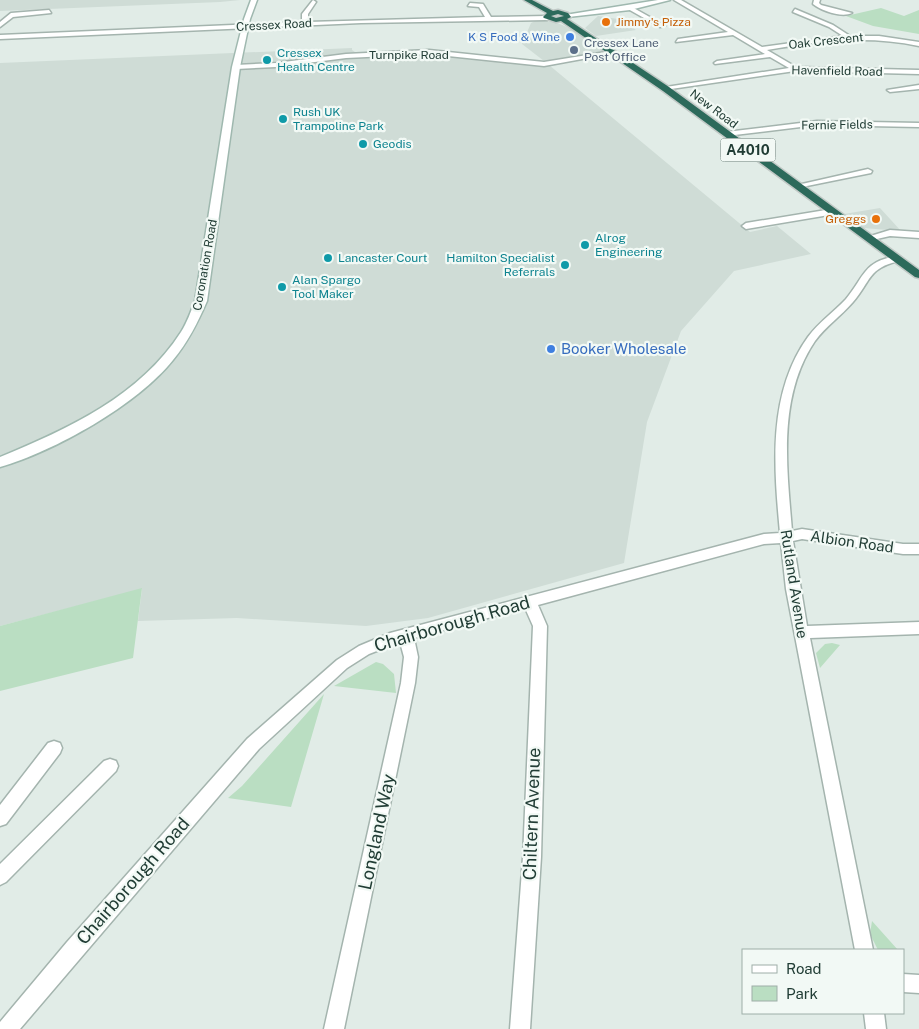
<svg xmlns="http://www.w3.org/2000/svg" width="919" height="1029" viewBox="0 0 919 1029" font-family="'Public Sans',sans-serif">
<rect width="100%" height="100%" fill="#e1ece7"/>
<path fill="#cfdcd6" d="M 0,0 L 240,0 L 220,2 L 0,11 Z
M 598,16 L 618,19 L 617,20 L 623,21 L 636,30 L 596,36 L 585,28 Z
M 537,20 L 555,22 L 567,27 L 603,49 L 601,52 L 544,61 L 522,44 L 531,23 Z
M 352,48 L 352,50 L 355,52 L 429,51 L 536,62 L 549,65 L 750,232 L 777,226 L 811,254 L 734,271 L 681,331 L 647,422 L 624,563 L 428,618 L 366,626 L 237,618 L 138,621 L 142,589 L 0,626 L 0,63 Z
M 880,208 L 901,231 L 863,228 L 844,214 Z"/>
<path fill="#badec2" d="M 881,8 L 904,16 L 919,10 L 919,34 L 873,26 L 846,16 Z
M 142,588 L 133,658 L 0,691 L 0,626 Z
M 832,643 L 840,645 L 820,668 L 816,653 L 825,644 Z
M 376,662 L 383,664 L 394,674 L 396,693 L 334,686 Z
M 324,694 L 291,807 L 228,798 L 242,786 Z
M 872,921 L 898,950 L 878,950 L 870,934 Z"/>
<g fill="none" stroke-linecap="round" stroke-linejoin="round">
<defs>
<path id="street" d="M 313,0 L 316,2 L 308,14 L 308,22 L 485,17 L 479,7 L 468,6 L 470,3 L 483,4 L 491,17 L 547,16 L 550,18 L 547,20 L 361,23 L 0,39 L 0,35 L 302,22 L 302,14 Z
M 674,0 L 681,0 L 762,47 L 843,36 L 829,27 L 793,12 L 795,9 L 833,25 L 850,36 L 879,36 L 919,42 L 919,46 C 867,35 819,41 767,50 L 796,67 L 919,70 L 919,74 L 795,71 L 664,90 L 664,88 L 666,87 L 789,68 L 770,57 L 715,64 L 714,63 L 717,61 L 765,54 L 733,35 L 676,42 L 678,39 L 728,32 Z
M 814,0 L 820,0 L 819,3 L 821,5 L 852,13 C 842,18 822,11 813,4 Z
M 630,6 L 664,25 L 665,26 L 660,27 L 628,9 Z
M 49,10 L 51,13 L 13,17 L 0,27 L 0,22 L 11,13 Z
M 429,50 L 544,62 L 612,51 L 615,53 L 544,66 L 429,54 L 346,58 L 276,67 L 236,69 L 233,67 L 236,65 L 276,63 L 346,54 Z
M 919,85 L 919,89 L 890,92 L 887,90 Z
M 817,121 L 919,123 L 919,127 L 817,125 L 726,136 L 722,134 L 726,132 Z
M 868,169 L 872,171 L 871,173 L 797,188 L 793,186 Z
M 832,209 L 835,210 L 835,214 L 746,229 L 742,226 L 746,223 Z
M 890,230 L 919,232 L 919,238 L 890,236 L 868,241 L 864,238 Z
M 896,256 L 899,257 L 899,261 C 868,268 871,281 853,302 C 841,316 826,326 815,341 C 777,397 787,469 792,531 L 802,529 L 903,544 L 919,544 L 919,554 L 903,554 L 802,539 L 793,541 L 807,626 L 919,622 L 919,634 L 810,638 L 873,950 L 855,950 L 786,589 L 781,543 L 764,544 L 538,605 L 547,626 L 541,857 L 530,1029 L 510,1029 L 523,857 L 533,626 L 525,608 L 414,638 L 418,657 L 415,683 L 344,1029 L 324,1029 L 401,683 L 404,657 L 400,642 L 369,654 L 347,668 L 259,749 L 20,1029 L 0,1029 L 0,1022 L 67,942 L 247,739 L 337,660 L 359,646 L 390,633 L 764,534 L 780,533 C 774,468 767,394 808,337 C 819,322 834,312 846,299 C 865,276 863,262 896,256 Z
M 54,741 L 60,743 L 62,748 L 60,753 L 6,824 L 0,826 L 0,805 L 48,743 Z
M 110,759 L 116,761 L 118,766 L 116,771 L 6,882 L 0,885 L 0,864 L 104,761 Z
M 903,974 L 919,975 L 919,993 L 903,992 Z
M 864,1013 L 884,1013 L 886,1029 L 866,1029 Z"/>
<path id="secondary" d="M 251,0 L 257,0 L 250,19 L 240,67 L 207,301 C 198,322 188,342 173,360 C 137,405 55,451 0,467 L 0,457 C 68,429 140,396 181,332 C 187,323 191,311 195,301 L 232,67 L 244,19 Z
M 658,0 L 670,0 L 630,10 L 568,17 L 565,15 Z"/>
<path id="highway" d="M 524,0 L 532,0 L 553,11 L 558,10 L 568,13 L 571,17 L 567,19 L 669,87 L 919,270 L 919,278 L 915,277 L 663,91 L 561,21 L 556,22 L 544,18 L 543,17 L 547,13 ZM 558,14 L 564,16 L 556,18 L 551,16 Z"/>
</defs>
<use href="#street" stroke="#a4b4ae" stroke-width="3"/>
<use href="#secondary" stroke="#9fb8af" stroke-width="3"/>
<use href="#highway" stroke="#c1c9c6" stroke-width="3"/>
<use href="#street" fill="#fff" fill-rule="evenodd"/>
<use href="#secondary" fill="#fff" fill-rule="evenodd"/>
<use href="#highway" fill="#2c6a5b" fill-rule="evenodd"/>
</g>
<g fill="#e8710a" stroke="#f2f9f5" stroke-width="2">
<circle cx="606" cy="22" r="5"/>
<circle cx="876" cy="219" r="5"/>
</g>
<g fill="#3f7fe0" stroke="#f2f9f5" stroke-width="2">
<circle cx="570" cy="37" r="5"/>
<circle cx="551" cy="349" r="5"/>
</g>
<circle fill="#5c6f8a" stroke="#f2f9f5" stroke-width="2" cx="574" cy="50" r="5"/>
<g fill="#0f9aa8" stroke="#f2f9f5" stroke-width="2">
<circle cx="267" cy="60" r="5"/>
<circle cx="283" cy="119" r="5"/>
<circle cx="363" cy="144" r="5"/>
<circle cx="585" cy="245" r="5"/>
<circle cx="328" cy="258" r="5"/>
<circle cx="565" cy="265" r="5"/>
<circle cx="282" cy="287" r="5"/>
</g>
<g text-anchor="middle" stroke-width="4.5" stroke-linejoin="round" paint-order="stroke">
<g font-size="12" fill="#c56008" stroke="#f2f9f5" text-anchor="start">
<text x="616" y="26">Jimmy's Pizza</text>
<text x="866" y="223" text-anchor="end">Greggs</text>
</g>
<g font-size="12" fill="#213d35" stroke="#f2f9f5">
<text transform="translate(274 25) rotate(-3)" y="4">Cressex Road</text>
<text transform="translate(826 41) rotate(-6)" y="4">Oak Crescent</text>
<text x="409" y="59">Turnpike Road</text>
<text transform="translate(837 71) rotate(1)" y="4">Havenfield Road</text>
<text transform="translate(714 109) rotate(37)" y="4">New Road</text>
<text transform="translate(837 125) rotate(-1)" y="4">Fernie Fields</text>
<text transform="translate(205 265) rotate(-80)" y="4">Coronation Road</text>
</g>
<g font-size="12" fill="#366cbe" stroke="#f2f9f5" text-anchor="end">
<text x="560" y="41">K S Food &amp; Wine</text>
</g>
<g font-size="12" fill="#4e5e75" stroke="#f2f9f5" text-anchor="start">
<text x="584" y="47">Cressex Lane<tspan x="584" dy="14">Post Office</tspan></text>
</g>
<g font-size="12" fill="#0d838f" stroke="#f2f9f5" text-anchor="start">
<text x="277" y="57">Cressex<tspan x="277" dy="14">Health Centre</tspan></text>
<text x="293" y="116">Rush UK<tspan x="293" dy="14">Trampoline Park</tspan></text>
<text x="373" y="148">Geodis</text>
<text x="595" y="242">Alrog<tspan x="595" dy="14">Engineering</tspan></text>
<text x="338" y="262">Lancaster Court</text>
<text x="555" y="262" text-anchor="end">Hamilton Specialist<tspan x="555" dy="14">Referrals</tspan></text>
<text x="292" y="284">Alan Spargo<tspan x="292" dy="14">Tool Maker</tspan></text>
</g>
<rect fill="#f2f9f5" stroke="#60756f" stroke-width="1" x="720.5" y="138.5" width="55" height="23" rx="4"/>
<g font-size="14" font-weight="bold" fill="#213d35">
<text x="748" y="155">A4010</text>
</g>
<g font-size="15" fill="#366cbe" stroke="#f2f9f5" text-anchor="start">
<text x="561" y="354">Booker Wholesale</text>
</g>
<g font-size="15" fill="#213d35" stroke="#f2f9f5">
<text transform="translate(852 542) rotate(8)" y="5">Albion Road</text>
<text transform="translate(794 584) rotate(81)" y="5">Rutland Avenue</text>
</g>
<g font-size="18" fill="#213d35" stroke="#f2f9f5">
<text transform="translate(452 624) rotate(-16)" y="6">Chairborough Road</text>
<text transform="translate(532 814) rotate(-88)" y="6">Chiltern Avenue</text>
<text transform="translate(377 832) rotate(-78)" y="6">Longland Way</text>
<text transform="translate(133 881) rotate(-49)" y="6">Chairborough Road</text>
</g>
</g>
<rect x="742" y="949" width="162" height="65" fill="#f2f9f5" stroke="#9eaea8"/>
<rect x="752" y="965" width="25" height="8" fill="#ffffff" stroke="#9eaea8"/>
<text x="786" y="974" font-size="15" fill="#213d35">Road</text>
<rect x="752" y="986" width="25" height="15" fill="#badec2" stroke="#9eaea8"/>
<text x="786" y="999" font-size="15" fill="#213d35">Park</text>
</svg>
